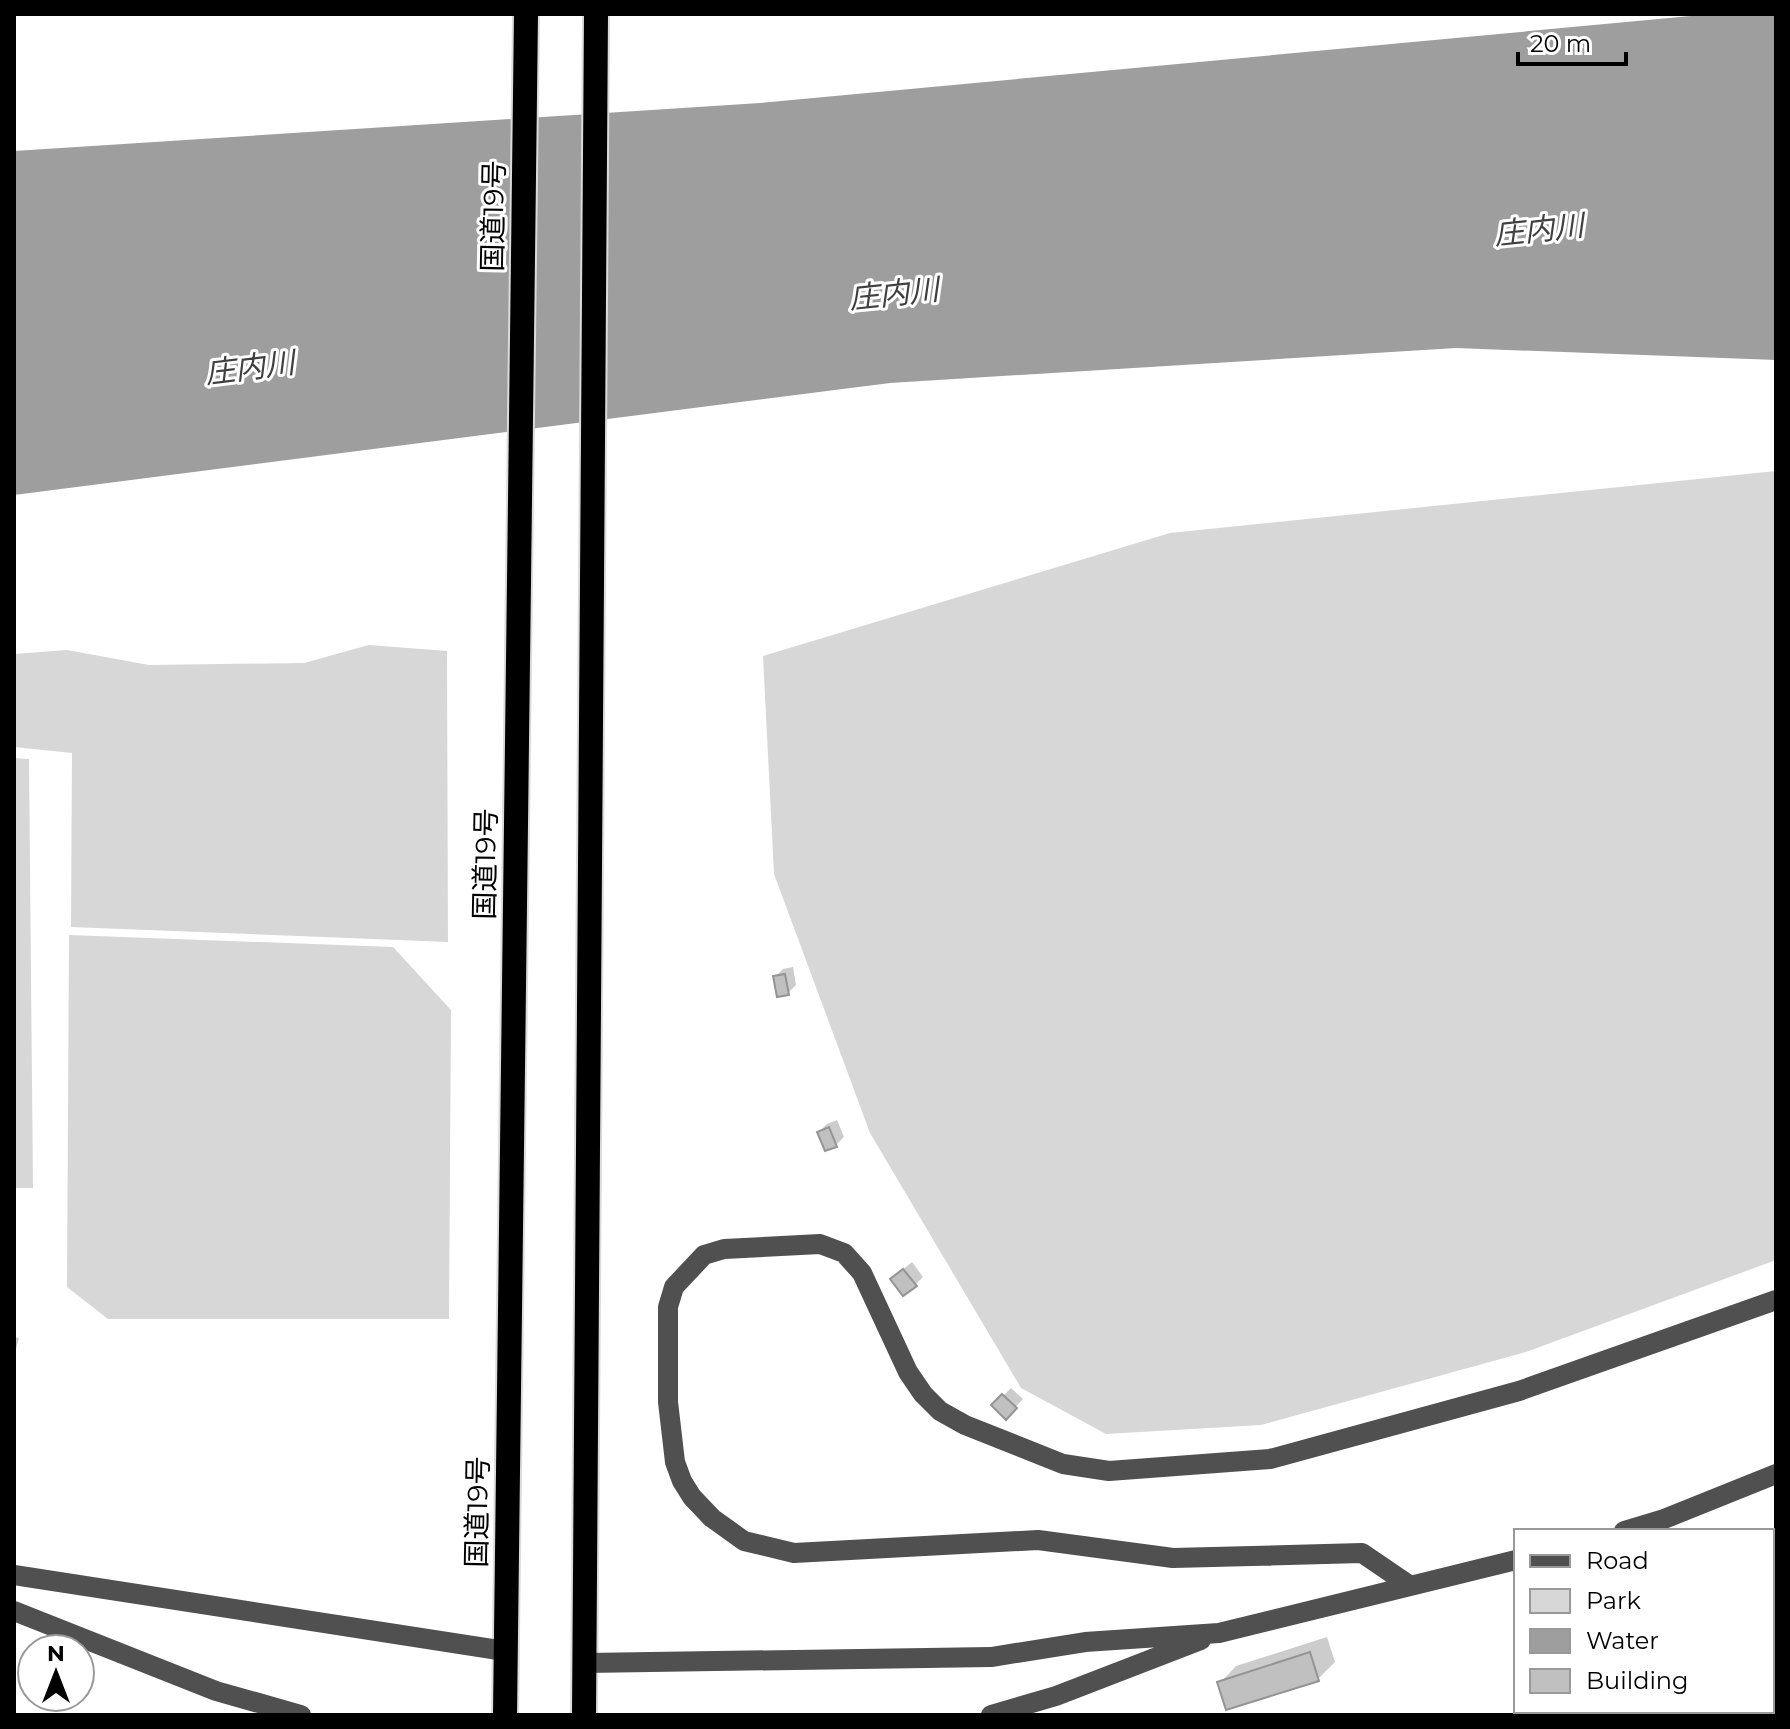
<svg xmlns="http://www.w3.org/2000/svg" width="1790" height="1729" viewBox="0 0 1790 1729" font-family="Montserrat,'Noto Sans JP',sans-serif">
<rect width="100%" height="100%" fill="#fff"/>
<path fill="#d7d7d7" d="M 1776,471 L 1776,1260 L 1526,1352 L 1261,1425 L 1106,1434 L 1021,1388 L 870,1133 L 774,874 L 763,656 L 1170,533 Z
M 369,645 L 447,651 L 448,942 L 71,927 L 72,753 L 14,747 L 14,654 L 67,650 L 149,665 L 304,663 Z
M 14,758 L 29,759 L 33,1188 L 14,1188 Z
M 69,935 L 393,947 L 451,1010 L 449,1319 L 108,1319 L 67,1287 Z"/>
<path fill="#9e9e9e" d="M 1712,14 L 1776,14 L 1776,360 L 1456,348 L 890,383 L 14,495 L 14,151 L 760,103 Z"/>
<path fill="#0003" d="M 793,967 L 796,985 L 788,993 L 775,977 L 783,969 Z
M 837,1120 L 844,1137 L 836,1145 L 819,1132 L 827,1124 Z
M 912,1262 L 923,1277 L 915,1285 L 901,1271 Z
M 14,1337 L 19,1338 L 14,1356 Z
M 1011,1388 L 1023,1399 L 1006,1417 L 994,1405 Z
M 1327,1637 L 1335,1662 L 1318,1679 L 1220,1683 L 1236,1666 Z
M 1526,1711 L 1598,1711 L 1599,1714 L 1522,1715 Z
M 1719,1711 L 1765,1711 L 1761,1715 L 1718,1715 Z"/>
<path fill="#c0c0c0" stroke="#949494" stroke-width="2" d="M 785,974 L 789,995 L 777,997 L 773,976 Z
M 829,1127 L 837,1147 L 825,1151 L 817,1132 Z
M 903,1269 L 917,1286 L 903,1296 L 890,1279 Z
M 1002,1394 L 1017,1408 L 1006,1420 L 991,1405 Z
M 1776,1600 L 1776,1661 L 1772,1663 L 1772,1602 Z
M 1310,1652 L 1319,1681 L 1226,1710 L 1217,1682 Z
M 1539,1711 L 1575,1711 L 1576,1715 L 1535,1715 L 1534,1713 Z
M 1639,1711 L 1670,1711 L 1661,1715 L 1641,1715 Z
M 1717,1711 L 1751,1711 L 1752,1715 L 1719,1715 Z"/>
<g fill="none" stroke-linecap="round" stroke-linejoin="round">
<defs>
<path id="highway" d="M 505,1715 L 526,14
M 584,1715 L 596,14"/>
</defs>
<use href="#highway" stroke="#dbdbdb" stroke-width="28"/>
<path stroke="#505050" stroke-width="20" d="M 1624,1531 L 1664,1519 L 1776,1474
M 14,1575 L 505,1651
M 1409,1585 L 1362,1553 L 1173,1558 L 1038,1540 L 794,1553 L 744,1541 L 712,1518 L 692,1497 L 682,1481 L 675,1462 L 668,1402 L 668,1307 L 674,1287 L 704,1255 L 724,1249 L 820,1244 L 844,1253 L 862,1273 L 908,1372 L 923,1394 L 940,1411 L 965,1425 L 1063,1464 L 1109,1471 L 1270,1459 L 1519,1391 L 1776,1300
M 14,1611 L 216,1691 L 301,1715
M 586,1663 L 991,1657 L 1085,1642 L 1219,1633 L 1516,1560
M 991,1715 L 1056,1696 L 1201,1640"/>
<use href="#highway" stroke="#000" stroke-width="24"/>
</g>
<g text-anchor="middle" stroke-width="6" stroke-linejoin="round" paint-order="stroke">
<g font-size="28" fill="#000" stroke="#fff">
<text transform="translate(493 216) rotate(-89)" y="10">国道19号</text>
<text transform="translate(485 864) rotate(-89)" y="10">国道19号</text>
<text transform="translate(477 1512) rotate(-89)" y="10">国道19号</text>
</g>
<g font-size="30" font-style="italic" fill="#3f3f3f" stroke="#fff">
<text transform="translate(1539 230) rotate(-6)" y="10">庄内川</text>
<text transform="translate(894 294) rotate(-6)" y="10">庄内川</text>
<text transform="translate(250 368) rotate(-7)" y="10">庄内川</text>
</g>
</g>
<rect width="1790" height="1729" fill="none" stroke="#000000" stroke-width="32"/>
<rect x="1514" y="1529" width="260" height="184" fill="#ffffff" stroke="#999999" stroke-width="2"/>
<rect x="1530" y="1555" width="40" height="12" fill="#505050" stroke="#999999" stroke-width="2"/>
<text x="1586" y="1569" font-size="24" fill="#000000">Road</text>
<rect x="1530" y="1589" width="40" height="24" fill="#d7d7d7" stroke="#999999" stroke-width="2"/>
<text x="1586" y="1609" font-size="24" fill="#000000">Park</text>
<rect x="1530" y="1629" width="40" height="24" fill="#9e9e9e" stroke="#999999" stroke-width="2"/>
<text x="1586" y="1649" font-size="24" fill="#000000">Water</text>
<rect x="1530" y="1669" width="40" height="24" fill="#c0c0c0" stroke="#999999" stroke-width="2"/>
<text x="1586" y="1689" font-size="24" fill="#000000">Building</text>
<g transform="translate(56 1673)"><circle r="38" fill="#ffffff" stroke="#999999" stroke-width="2"/>
<path d="M0-6L14 30L0 20L-14 30Z" fill="#000000"/>
<text y="-12" font-size="22" font-weight="bold" text-anchor="middle" fill="#000000">N</text>
</g>
<path d="M1518 52v12h108v-12" fill="none" stroke="#000000" stroke-width="4"/>
<text x="1530" y="52" font-size="24" fill="#000000" stroke="#ffffff" stroke-width="6" paint-order="stroke">20 m</text>
</svg>
